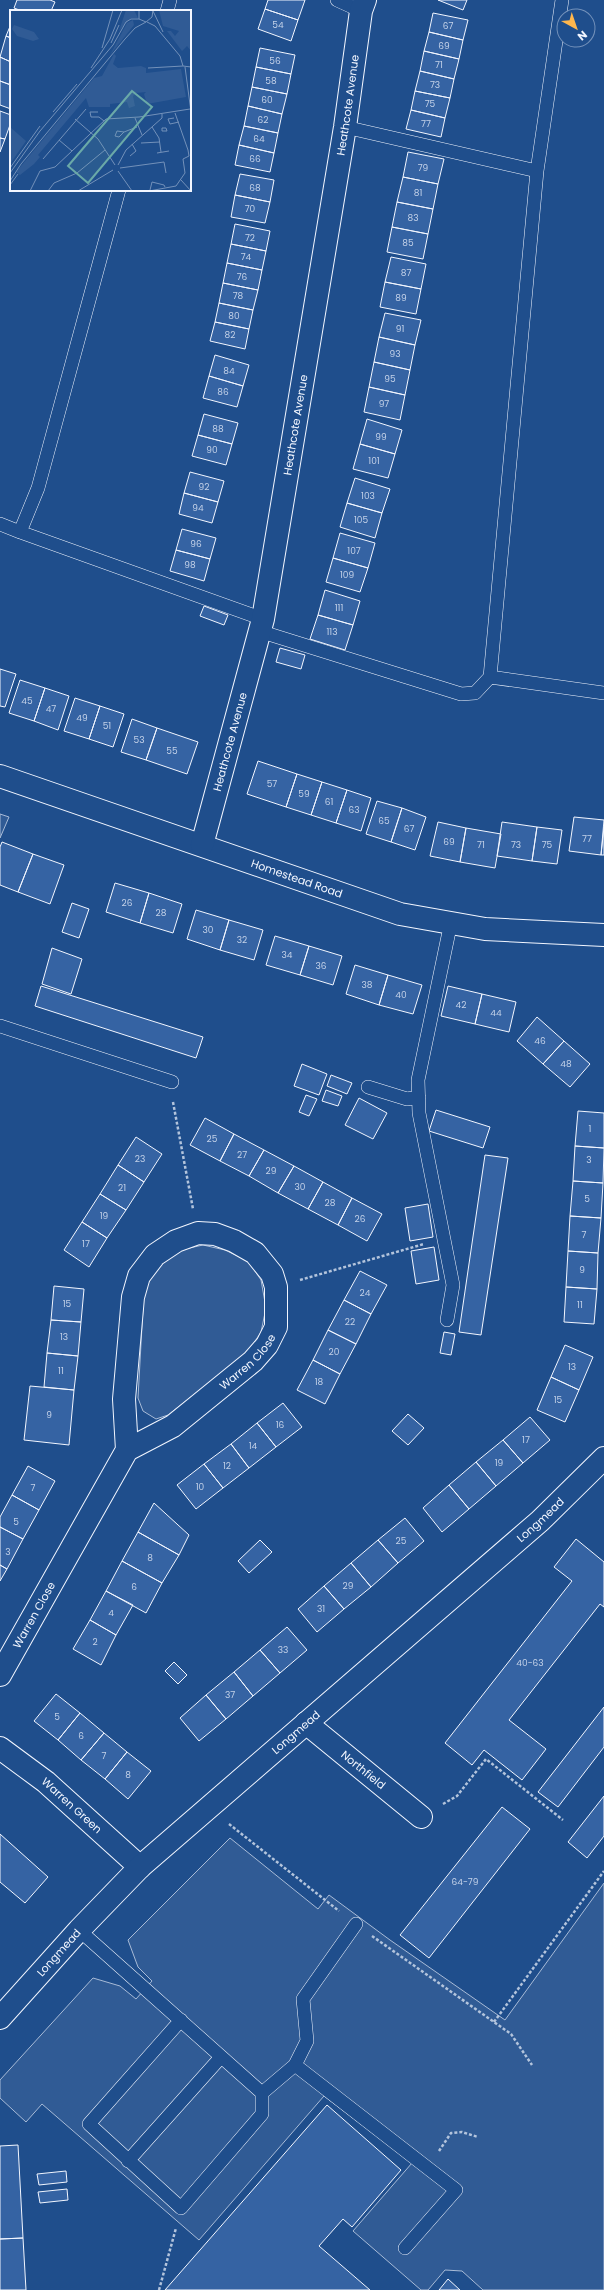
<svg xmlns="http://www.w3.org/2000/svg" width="604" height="2290" viewBox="0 0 604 2290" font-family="Poppins,sans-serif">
<rect width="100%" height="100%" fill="#1f4e8c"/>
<path fill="#305b95" stroke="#a8bbd7" d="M 0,814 L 9,817 L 0,838 Z
M 203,1245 L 225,1250 L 248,1261 L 261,1280 L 266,1308 L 261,1332 L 248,1352 L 168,1415 L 156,1419 L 143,1411 L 138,1398 L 144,1290 L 158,1266 L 176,1251 Z
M 230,1838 L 318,1909 L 329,1895 L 390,1940 L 505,2020 L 604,1883 L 604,2290 L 483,2290 L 462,2271 L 445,2270 L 428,2290 L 421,2290 L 353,2231 L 412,2163 L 324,2096 L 199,2240 L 42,2104 L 26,2122 L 0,2098 L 0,2080 L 93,1978 L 120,1986 L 136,1999 L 152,1981 L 138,1967 L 128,1940 Z"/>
<path fill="#3563a3" stroke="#f2f6ff" d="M 17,0 L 50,0 L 55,2 L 51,11 L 22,11 L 14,8 Z
M 268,0 L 305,0 L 298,20 L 265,9 Z
M 438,0 L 467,0 L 463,10 Z
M 265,9 L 298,20 L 291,41 L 258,29 Z
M 433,13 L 468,20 L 463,40 L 429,32 Z
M 11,24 L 11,38 L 6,36 Z
M 429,32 L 463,40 L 459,59 L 424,51 Z
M 6,36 L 11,38 L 11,62 L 0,57 Z
M 260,48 L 295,55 L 291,74 L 256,67 Z
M 424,51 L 459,59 L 454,79 L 420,71 Z
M 0,57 L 11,62 L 11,85 L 0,81 Z
M 256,67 L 291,74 L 287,94 L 252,87 Z
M 420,71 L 454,79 L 450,98 L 415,91 Z
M 0,81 L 11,85 L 11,109 L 0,105 Z
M 252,87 L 287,94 L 282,114 L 248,106 Z
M 415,91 L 450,98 L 445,118 L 411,110 Z
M 248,106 L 282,114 L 278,133 L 244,126 Z
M 411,110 L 445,118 L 441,137 L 406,129 Z
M 0,111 L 11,115 L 11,122 L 5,139 L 0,138 Z
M 244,126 L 278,133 L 274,153 L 239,145 Z
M 0,138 L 5,139 L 0,152 Z
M 239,145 L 274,153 L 270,172 L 235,165 Z
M 408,152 L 444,159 L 438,184 L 403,177 Z
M 240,174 L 274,180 L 270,202 L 235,195 Z
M 403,177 L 438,184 L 433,209 L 397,202 Z
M 235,195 L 270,202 L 265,223 L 231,217 Z
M 397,202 L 433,209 L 428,234 L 392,227 Z
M 235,224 L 270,231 L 266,251 L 231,244 Z
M 392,227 L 428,234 L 423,259 L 387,252 Z
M 231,244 L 266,251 L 262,270 L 227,263 Z
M 391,257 L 426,264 L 421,289 L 385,282 Z
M 227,263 L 262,270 L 258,290 L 223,283 Z
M 385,282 L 421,289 L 416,314 L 380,307 Z
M 223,283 L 258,290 L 253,310 L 219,303 Z
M 219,303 L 253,310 L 249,329 L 215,322 Z
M 385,313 L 421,320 L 415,345 L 379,337 Z
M 215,322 L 249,329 L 245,349 L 210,341 Z
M 379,337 L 415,345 L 410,370 L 374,362 Z
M 215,355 L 249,365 L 243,386 L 209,376 Z
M 374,362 L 410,370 L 405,395 L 369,387 Z
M 209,376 L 243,386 L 237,407 L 203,398 Z
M 369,387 L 405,395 L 400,420 L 364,412 Z
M 204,414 L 238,423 L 232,444 L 198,435 Z
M 367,419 L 402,430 L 395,454 L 360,444 Z
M 198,435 L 232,444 L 226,465 L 192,456 Z
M 360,444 L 395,454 L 388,478 L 353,469 Z
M 190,472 L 224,481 L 218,502 L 184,493 Z
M 355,478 L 390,489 L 382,513 L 347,503 Z
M 184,493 L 218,502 L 212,523 L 179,514 Z
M 347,503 L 382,513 L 375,538 L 340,527 Z
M 182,529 L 216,538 L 210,559 L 176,550 Z
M 340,533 L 375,543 L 368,568 L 333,558 Z
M 176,550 L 210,559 L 204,581 L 170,571 Z
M 333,558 L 368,568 L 360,592 L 326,582 Z
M 325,590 L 360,601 L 353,625 L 318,615 Z
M 204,606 L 228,615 L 224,625 L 200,616 Z
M 318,615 L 353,625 L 345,650 L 310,639 Z
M 280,648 L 305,655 L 301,669 L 276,662 Z
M 0,669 L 16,674 L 5,707 L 0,706 Z
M 20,680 L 45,688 L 34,721 L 9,713 Z
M 45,688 L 69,696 L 58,730 L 34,721 Z
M 75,698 L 100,706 L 89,739 L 64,731 Z
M 100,706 L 124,714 L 113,747 L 89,739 Z
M 132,719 L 157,728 L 146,760 L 121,752 Z
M 157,728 L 198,742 L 187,774 L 146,760 Z
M 258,761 L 297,774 L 286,807 L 247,794 Z
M 297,774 L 322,782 L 311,815 L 286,807 Z
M 322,782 L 347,790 L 336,823 L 311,815 Z
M 347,790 L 371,798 L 361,831 L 336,823 Z
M 377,801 L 402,808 L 391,842 L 366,834 Z
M 402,808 L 426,817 L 415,850 L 391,842 Z
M 574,817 L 604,820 L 601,855 L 569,851 Z
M 438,822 L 466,828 L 460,862 L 430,856 Z
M 502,822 L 537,827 L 532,861 L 497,856 Z
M 537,827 L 562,830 L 557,864 L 532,861 Z
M 604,827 L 604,855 L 601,855 Z
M 466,828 L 501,834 L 495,868 L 460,862 Z
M 2,842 L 33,854 L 18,892 L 0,885 L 0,847 Z
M 33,854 L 64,865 L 50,904 L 18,892 Z
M 115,883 L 149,893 L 140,923 L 106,912 Z
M 149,893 L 182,904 L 173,933 L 140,923 Z
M 72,903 L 89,909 L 79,938 L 62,932 Z
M 196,910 L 229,920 L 220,950 L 187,939 Z
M 229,920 L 263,930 L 254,960 L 220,950 Z
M 275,936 L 309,946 L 300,975 L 266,965 Z
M 309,946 L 342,956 L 333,985 L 300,975 Z
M 52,948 L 82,959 L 71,994 L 42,984 Z
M 355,965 L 388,975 L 379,1005 L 346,994 Z
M 388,975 L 422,985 L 413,1014 L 379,1005 Z
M 41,986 L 203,1037 L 196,1058 L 35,1006 Z
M 448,986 L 482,994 L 475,1024 L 441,1016 Z
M 482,994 L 516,1002 L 509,1032 L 475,1024 Z
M 537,1017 L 564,1041 L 543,1064 L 517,1041 Z
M 564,1041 L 590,1064 L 570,1087 L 543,1064 Z
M 302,1064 L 327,1074 L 319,1095 L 294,1086 Z
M 331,1075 L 352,1083 L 347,1094 L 327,1086 Z
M 326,1090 L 342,1096 L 338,1106 L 322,1101 Z
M 306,1095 L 317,1099 L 309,1116 L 299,1112 Z
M 359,1098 L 387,1113 L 373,1139 L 345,1125 Z
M 436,1110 L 490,1127 L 483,1148 L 429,1131 Z
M 578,1111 L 604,1113 L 604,1148 L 575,1146 Z
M 205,1118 L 234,1134 L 220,1161 L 190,1145 Z
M 234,1134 L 264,1150 L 249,1176 L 220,1161 Z
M 136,1137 L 162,1154 L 144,1182 L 118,1165 Z
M 575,1146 L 604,1148 L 603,1183 L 573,1181 Z
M 264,1150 L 294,1166 L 278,1193 L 249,1176 Z
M 485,1155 L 508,1158 L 481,1335 L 459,1332 Z
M 118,1165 L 144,1182 L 126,1210 L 100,1194 Z
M 294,1166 L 323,1182 L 308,1209 L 278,1193 Z
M 573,1181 L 603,1183 L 601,1218 L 570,1216 Z
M 323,1182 L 352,1198 L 338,1225 L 308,1209 Z
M 100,1194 L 126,1210 L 107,1238 L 82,1222 Z
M 352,1198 L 382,1214 L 367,1241 L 338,1225 Z
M 428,1204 L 433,1237 L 410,1241 L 405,1208 Z
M 570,1216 L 601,1218 L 598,1253 L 568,1251 Z
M 82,1222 L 107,1238 L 89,1267 L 64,1250 Z
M 434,1247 L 439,1280 L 416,1284 L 411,1251 Z
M 568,1251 L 598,1253 L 597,1289 L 566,1287 Z
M 360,1271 L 387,1285 L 371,1314 L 344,1300 Z
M 54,1286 L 84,1289 L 81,1322 L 51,1320 Z
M 566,1287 L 597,1289 L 594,1324 L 564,1322 Z
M 344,1300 L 371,1314 L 356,1344 L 328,1330 Z
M 51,1320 L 81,1322 L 78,1356 L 47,1353 Z
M 328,1330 L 356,1344 L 340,1374 L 313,1360 Z
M 444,1332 L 455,1334 L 451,1355 L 440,1353 Z
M 565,1345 L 593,1357 L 579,1390 L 551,1377 Z
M 47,1353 L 78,1356 L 74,1390 L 44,1387 Z
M 313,1360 L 340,1374 L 325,1404 L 297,1390 Z
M 551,1377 L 579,1390 L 565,1422 L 537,1410 Z
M 30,1386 L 74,1390 L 69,1445 L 24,1440 Z
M 283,1403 L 302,1427 L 276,1447 L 257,1423 Z
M 408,1414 L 424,1428 L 408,1445 L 392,1431 Z
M 530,1417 L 550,1440 L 523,1463 L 503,1440 Z
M 257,1423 L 276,1447 L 249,1468 L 231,1444 Z
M 503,1440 L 523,1463 L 496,1486 L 476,1462 Z
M 231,1444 L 249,1468 L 223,1488 L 204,1464 Z
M 476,1462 L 496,1486 L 469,1509 L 449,1485 Z
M 204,1464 L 223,1488 L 196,1509 L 177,1485 Z
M 28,1466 L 55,1481 L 39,1510 L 12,1495 Z
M 449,1485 L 469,1509 L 442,1532 L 423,1508 Z
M 12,1495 L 39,1510 L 23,1539 L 0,1527 L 0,1517 Z
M 154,1503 L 189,1535 L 179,1555 L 138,1532 Z
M 405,1518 L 424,1541 L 398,1563 L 378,1540 Z
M 0,1527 L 23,1539 L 7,1569 L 0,1565 Z
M 138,1532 L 179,1555 L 162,1583 L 122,1561 Z
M 576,1539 L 604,1562 L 604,1607 L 600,1604 L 509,1720 L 546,1749 L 522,1780 L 484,1750 L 472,1765 L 445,1743 L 572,1581 L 554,1567 Z
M 260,1540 L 272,1552 L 249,1573 L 238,1561 Z
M 378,1540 L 398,1563 L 371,1587 L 351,1563 Z
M 122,1561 L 162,1583 L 146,1613 L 106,1591 Z
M 351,1563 L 371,1587 L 344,1609 L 324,1586 Z
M 0,1565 L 7,1569 L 0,1581 Z
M 324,1586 L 344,1609 L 317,1632 L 298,1609 Z
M 106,1591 L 133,1605 L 116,1635 L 90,1620 Z
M 90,1620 L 116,1635 L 101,1665 L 73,1649 Z
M 287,1627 L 307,1650 L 280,1673 L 260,1650 Z
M 260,1650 L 280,1673 L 253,1696 L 234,1672 Z
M 174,1662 L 187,1675 L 178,1684 L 165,1671 Z
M 234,1672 L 253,1696 L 226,1719 L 206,1695 Z
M 56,1694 L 80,1713 L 58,1740 L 34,1721 Z
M 206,1695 L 226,1719 L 199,1741 L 180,1718 Z
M 604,1707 L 604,1747 L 558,1807 L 538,1792 Z
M 80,1713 L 104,1733 L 81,1760 L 58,1740 Z
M 104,1733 L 127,1752 L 105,1779 L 81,1760 Z
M 127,1752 L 151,1771 L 128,1799 L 105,1779 Z
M 604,1796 L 604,1836 L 587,1858 L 568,1842 Z
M 502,1807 L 530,1829 L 429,1958 L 400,1935 Z
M 0,1834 L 48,1877 L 25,1903 L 0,1882 Z
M 327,2105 L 401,2170 L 352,2227 L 343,2219 L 319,2246 L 370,2290 L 165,2290 Z
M 18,2145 L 23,2238 L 0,2239 L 0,2146 Z
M 66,2171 L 67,2182 L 39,2185 L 37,2174 Z
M 67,2189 L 68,2200 L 40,2203 L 38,2192 Z
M 23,2238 L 26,2290 L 0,2290 L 0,2239 Z
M 448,2279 L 460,2290 L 439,2290 Z"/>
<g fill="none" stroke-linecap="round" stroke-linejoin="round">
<defs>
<path id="lane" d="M 337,0 L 361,11
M 167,11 L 170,0
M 345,127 L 537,171
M 119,190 L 38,488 L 20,532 L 263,619
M 0,524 L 20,532
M 259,631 L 461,694 L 475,693 L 490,677 L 604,693
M 490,677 L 537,171 L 562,0
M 0,1026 L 172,1082
M 368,1087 L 407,1099 L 419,1097
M 447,1320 L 453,1285 L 419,1113 L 418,1080 L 451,922
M 79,1930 L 262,2093 L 262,2114 L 181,2208 L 89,2124 L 181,2020
M 295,2065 L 307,2041 L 303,1999 L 356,1924
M 262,2093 L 295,2065 L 456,2190 L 405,2248
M 128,2161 L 221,2057"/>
<g id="street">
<path id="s1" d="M 0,776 L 400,914 L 485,929 L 604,935"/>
<path id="s2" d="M 202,845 L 263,619 L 345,127 L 361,11 L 365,0"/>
<path id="s3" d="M 0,1675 L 127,1450 L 173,1426 L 253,1361 L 267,1345 L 276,1327 L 276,1287 L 272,1274 L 255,1253 L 234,1241 L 215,1234 L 198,1233 L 176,1241 L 155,1255 L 139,1276 L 133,1297 L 124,1399 L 127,1450"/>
<path id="s4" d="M 306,1723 L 421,1817"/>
<path id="s5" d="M 0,1748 L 46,1782 L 140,1867"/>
</g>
<g id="secondary">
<path id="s6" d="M 0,2018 L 79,1930 L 140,1867 L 540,1521 L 604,1458"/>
</g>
</defs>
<use href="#lane" stroke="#f2f6ff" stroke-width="14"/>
<use href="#street" stroke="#f2f6ff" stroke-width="24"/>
<use href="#secondary" stroke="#f2f6ff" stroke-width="24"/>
<path stroke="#b3c4dc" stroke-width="2.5" stroke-dasharray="3 2" stroke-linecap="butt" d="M 173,1102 L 193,1209
M 300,1280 L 424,1244
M 443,1804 L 457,1796 L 486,1759 L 563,1820
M 229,1824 L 339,1911
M 372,1936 L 511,2034 L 532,2065
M 494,2022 L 604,1871
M 439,2151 L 451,2133 L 462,2132 L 478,2137
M 159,2290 L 176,2228"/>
<use href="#lane" stroke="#1f4e8c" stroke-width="13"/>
<use href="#street" stroke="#1f4e8c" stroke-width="22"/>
<use href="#secondary" stroke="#1f4e8c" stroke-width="22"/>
</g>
<g text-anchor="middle" stroke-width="3" stroke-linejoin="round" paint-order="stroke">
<g font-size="9" fill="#c3d1e8">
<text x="278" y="28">54</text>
<text x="448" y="29">67</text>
<text x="444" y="49">69</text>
<text x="275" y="64">56</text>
<text x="439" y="68">71</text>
<text x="271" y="84">58</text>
<text x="435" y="88">73</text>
<text x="267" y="103">60</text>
<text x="430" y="107">75</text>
<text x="263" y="123">62</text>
<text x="426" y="127">77</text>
<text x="259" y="142">64</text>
<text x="255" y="162">66</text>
<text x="423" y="171">79</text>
<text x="255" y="191">68</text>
<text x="418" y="196">81</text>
<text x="250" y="212">70</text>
<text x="413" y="221">83</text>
<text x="250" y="241">72</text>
<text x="408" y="246">85</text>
<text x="246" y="260">74</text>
<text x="406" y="276">87</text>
<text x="242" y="280">76</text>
<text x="238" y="299">78</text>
<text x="401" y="301">89</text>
<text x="234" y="319">80</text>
<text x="400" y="332">91</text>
<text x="230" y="338">82</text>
<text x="395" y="357">93</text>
<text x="229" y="374">84</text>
<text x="390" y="382">95</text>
<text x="223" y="395">86</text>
<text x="384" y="407">97</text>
<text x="218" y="432">88</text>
<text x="381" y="440">99</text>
<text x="212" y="453">90</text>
<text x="374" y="464">101</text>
<text x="204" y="490">92</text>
<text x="368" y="499">103</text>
<text x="198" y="511">94</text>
<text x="361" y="523">105</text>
<text x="196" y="547">96</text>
<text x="354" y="554">107</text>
<text x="190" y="568">98</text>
<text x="347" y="578">109</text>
<text x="339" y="611">111</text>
<text x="332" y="635">113</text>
<text x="27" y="704">45</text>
<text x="51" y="712">47</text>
<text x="82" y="721">49</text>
<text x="107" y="729">51</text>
<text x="139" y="743">53</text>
<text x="172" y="754">55</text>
<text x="272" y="787">57</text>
<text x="304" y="797">59</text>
<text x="329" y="805">61</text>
<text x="354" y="813">63</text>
<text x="384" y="824">65</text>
<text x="409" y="832">67</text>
<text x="587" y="842">77</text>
<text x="449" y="845">69</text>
<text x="481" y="848">71</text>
<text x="516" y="848">73</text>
<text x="547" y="848">75</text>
<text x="127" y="906">26</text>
<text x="161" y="916">28</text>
<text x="208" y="933">30</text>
<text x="242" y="943">32</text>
<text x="287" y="958">34</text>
<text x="321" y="969">36</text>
<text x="367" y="988">38</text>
<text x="401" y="998">40</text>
<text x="461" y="1008">42</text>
<text x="496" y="1016">44</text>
<text x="540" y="1044">46</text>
<text x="566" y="1067">48</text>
<text x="590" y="1132">1</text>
<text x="212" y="1142">25</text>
<text x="242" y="1158">27</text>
<text x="140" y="1162">23</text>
<text x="589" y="1163">3</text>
<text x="271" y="1174">29</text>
<text x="300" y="1190">30</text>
<text x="122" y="1191">21</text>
<text x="587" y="1202">5</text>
<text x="330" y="1206">28</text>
<text x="104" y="1219">19</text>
<text x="360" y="1222">26</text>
<text x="584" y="1238">7</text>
<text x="86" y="1247">17</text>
<text x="582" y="1273">9</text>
<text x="365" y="1296">24</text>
<text x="67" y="1307">15</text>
<text x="580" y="1308">11</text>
<text x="350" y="1325">22</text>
<text x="64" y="1340">13</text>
<text x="334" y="1355">20</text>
<text x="572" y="1370">13</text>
<text x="61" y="1374">11</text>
<text x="319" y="1385">18</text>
<text x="558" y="1403">15</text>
<text x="49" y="1418">9</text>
<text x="280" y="1428">16</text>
<text x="526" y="1443">17</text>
<text x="253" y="1449">14</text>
<text x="499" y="1466">19</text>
<text x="227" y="1469">12</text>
<text x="200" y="1490">10</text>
<text x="33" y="1491">7</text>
<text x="16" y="1525">5</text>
<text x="401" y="1544">25</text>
<text x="8" y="1555">3</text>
<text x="150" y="1561">8</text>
<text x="348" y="1589">29</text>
<text x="134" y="1590">6</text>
<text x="321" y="1612">31</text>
<text x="111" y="1616">4</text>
<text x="95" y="1645">2</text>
<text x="283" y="1653">33</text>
<text x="530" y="1666">40-63</text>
<text x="230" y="1698">37</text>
<text x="57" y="1720">5</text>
<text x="81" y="1739">6</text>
<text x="104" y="1759">7</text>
<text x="128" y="1778">8</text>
<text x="465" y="1885">64-79</text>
</g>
<g font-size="11" fill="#f2f6ff" stroke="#1f4e8c">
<text dy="4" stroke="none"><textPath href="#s2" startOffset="755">Heathcote Avenue</textPath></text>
<text dy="4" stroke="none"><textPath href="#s2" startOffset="431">Heathcote Avenue</textPath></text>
<text dy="4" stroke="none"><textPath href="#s2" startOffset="107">Heathcote Avenue</textPath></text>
<text dy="4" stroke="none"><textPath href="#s1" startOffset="314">Homestead Road</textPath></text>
<text dy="4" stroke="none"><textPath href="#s3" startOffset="409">Warren Close</textPath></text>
<text dy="4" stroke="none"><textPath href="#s6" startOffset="736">Longmead</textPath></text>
<text dy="4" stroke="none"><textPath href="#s3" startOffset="69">Warren Close</textPath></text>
<text dy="4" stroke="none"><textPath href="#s6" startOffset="412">Longmead</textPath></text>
<text dy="4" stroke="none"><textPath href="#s4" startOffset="74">Northfield</textPath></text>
<text dy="4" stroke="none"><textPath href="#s5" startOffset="92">Warren Green</textPath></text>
<text dy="4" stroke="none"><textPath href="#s6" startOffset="88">Longmead</textPath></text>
</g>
</g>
<g transform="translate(10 10)">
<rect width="181" height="181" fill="#1f4e8c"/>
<path d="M 116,0 L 124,0 L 128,8 L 121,8 L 109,21 ZM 149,0 L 181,0 L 181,41 L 177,36 L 172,41 L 157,21 L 161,21 L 165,26 L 169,21 L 153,16 ZM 123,10 L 124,15 L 100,45 L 117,13 ZM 4,15 L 24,22 L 29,29 L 23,31 L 7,26 L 2,19 ZM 104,44 L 106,46 L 103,54 L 108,58 L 131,56 L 136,58 L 136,63 L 171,59 L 176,87 L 137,94 L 134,84 L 136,82 L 126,83 L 123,86 L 125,96 L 119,98 L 117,92 L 100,94 L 100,97 L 79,97 L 76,88 L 28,145 L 30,147 L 24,154 L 10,165 L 6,162 L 84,68 L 92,66 ZM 0,117 L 16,131 L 0,154 Z" fill="#305b95"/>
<path fill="none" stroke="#7391ba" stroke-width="1" d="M 129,0 L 129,9 L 136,12 L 142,7 L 143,0M 143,1 L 153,22M 137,12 L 145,16 L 170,46 L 173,56 L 181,57M 101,33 L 109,15M 92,38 L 103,0M 175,57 L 181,102M 81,58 L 100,29 L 112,0M 138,58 L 173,56M 43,102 L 67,74M 88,102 L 80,102 L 81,107 L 89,107 L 94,111M 125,108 L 132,125M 164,108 L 158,109 L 160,114 L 169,112M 65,109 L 88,129 L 105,155M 142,117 L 149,128 L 151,142M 152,118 L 156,118 L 157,121 L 152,121 ZM 114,122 L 107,121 L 105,126 L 109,127 L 114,122 L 127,117M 49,130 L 62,141M 131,133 L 150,132M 147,143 L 159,141M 120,146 L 126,141 L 122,134M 33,149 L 76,99M 108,155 L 116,140 L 152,108 L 152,104M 0,158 L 30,116M 110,158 L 154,152 L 156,163M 108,161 L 122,181M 0,163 L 30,121 L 103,35 L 116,12 L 121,9 L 129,9M 171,170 L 181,181M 0,171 L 11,154 L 115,29 L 125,18 L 136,12M 0,175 L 8,164M 140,180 L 142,172 L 154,175 L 155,177M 20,181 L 30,161 L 45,157 L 96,109 L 129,107 L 180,99M 38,181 L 44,173 L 67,163 L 95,140M 68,181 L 103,160M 139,181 L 166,176 L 175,163 L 173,149 L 179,146 L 178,140 L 165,103"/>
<path fill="#6aa9a8" fill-opacity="0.15" stroke="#6aa9a8" stroke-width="2" d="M 122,81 L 142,97 L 78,173 L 58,156 Z"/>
<rect width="181" height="181" fill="none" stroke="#f2f6ff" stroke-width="2"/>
</g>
<g transform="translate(576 28) rotate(140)"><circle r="19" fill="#1f4e8c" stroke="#7391ba"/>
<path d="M0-3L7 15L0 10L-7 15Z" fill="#ffb74d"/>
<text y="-6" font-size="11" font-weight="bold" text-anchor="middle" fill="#f2f6ff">N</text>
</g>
</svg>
